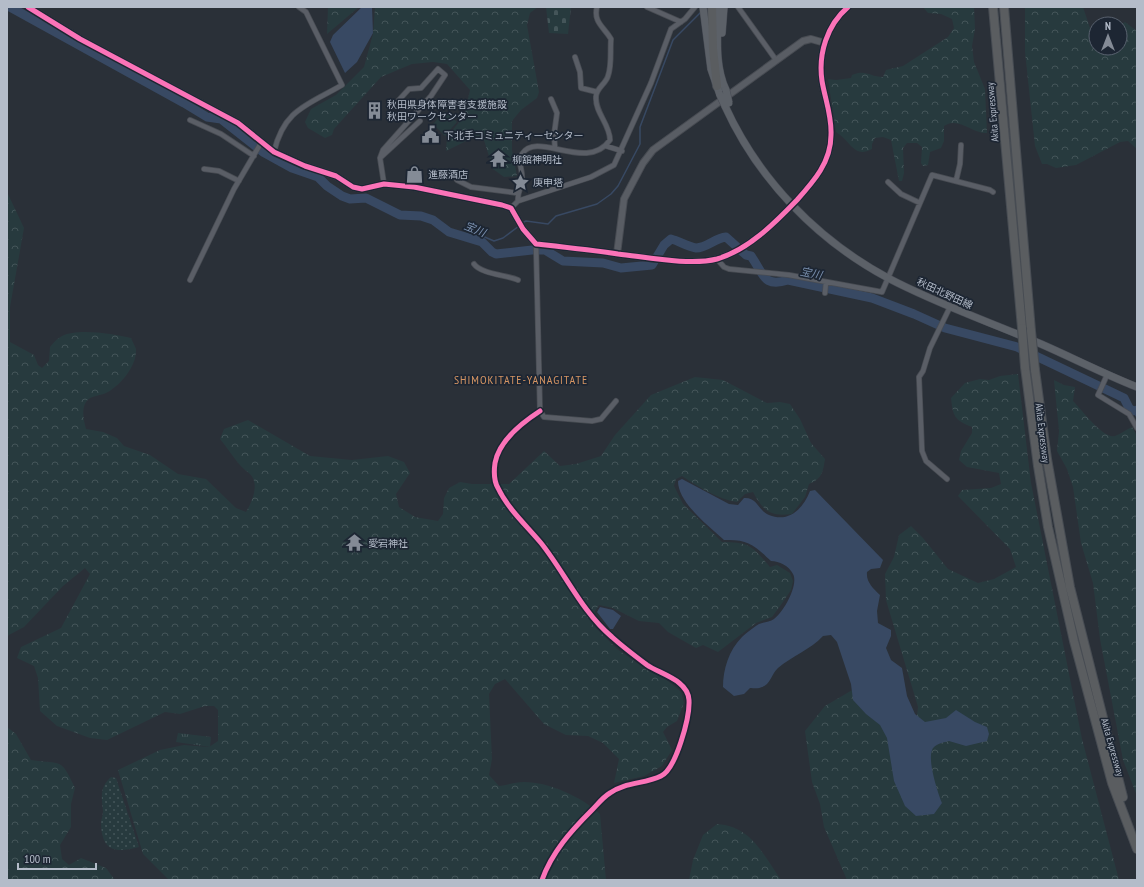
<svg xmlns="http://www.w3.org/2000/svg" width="1144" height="887" viewBox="0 0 1144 887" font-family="'PT Sans Narrow','Noto Sans JP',sans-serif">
<defs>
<pattern id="grass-tufts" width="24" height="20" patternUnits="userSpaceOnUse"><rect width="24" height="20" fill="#273a3e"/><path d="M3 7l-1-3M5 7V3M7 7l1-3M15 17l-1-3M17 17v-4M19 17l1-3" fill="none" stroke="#445559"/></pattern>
<pattern id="forest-crowns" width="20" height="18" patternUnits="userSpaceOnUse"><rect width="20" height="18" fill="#273a3e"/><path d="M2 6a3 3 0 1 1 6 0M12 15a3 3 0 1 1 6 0" fill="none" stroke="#445559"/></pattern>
<pattern id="cemetery-stones" width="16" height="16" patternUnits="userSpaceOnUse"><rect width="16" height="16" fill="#273a3e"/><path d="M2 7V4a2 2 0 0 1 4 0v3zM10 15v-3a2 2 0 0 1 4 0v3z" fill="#445559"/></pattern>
<pattern id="garden-dots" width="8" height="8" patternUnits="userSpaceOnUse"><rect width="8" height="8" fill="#273a3e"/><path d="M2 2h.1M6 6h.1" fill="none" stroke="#445559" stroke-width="1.8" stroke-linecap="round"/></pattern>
</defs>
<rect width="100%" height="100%" fill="#2a3038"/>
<path fill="url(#grass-tufts)" d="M 178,733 L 211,737 L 210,747 L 176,742 Z"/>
<path fill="url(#forest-crowns)" d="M 328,7 L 359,7 L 327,34 Z
M 375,7 L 538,7 L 530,13 L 527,25 L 539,92 L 537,98 L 521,110 L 512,121 L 512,150 L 517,176 L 504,177 L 493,169 L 483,137 L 476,136 L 446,151 L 447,137 L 464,116 L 470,90 L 447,64 L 433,62 L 412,64 L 381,77 L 334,129 L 332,135 L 325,138 L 308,128 L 305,122 L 311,109 L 336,95 L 364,67 L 373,34 Z
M 923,7 L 974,7 L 975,29 L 972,46 L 974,62 L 985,89 L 987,133 C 973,134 958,116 944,126 L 944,141 L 941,148 L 930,152 L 928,165 L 923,166 L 921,163 L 922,147 L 917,143 L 907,143 L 903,148 L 904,173 L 902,181 L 899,181 L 891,140 L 883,137 L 875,138 L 872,144 L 872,149 C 854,159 851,141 836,132 L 828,79 L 836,80 L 851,78 L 852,75 C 866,69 870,77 883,77 L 886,70 L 903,66 L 948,37 L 954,28 L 952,19 L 941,14 L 928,13 Z
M 1025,7 L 1083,7 L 1091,31 L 1096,33 L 1096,48 L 1120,48 L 1120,25 L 1125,22 L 1137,31 L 1137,149 L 1128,141 L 1120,142 L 1076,165 L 1056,168 L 1047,164 L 1042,164 L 1035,146 L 1025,52 Z
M 7,192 L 24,228 L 10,307 L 10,342 L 34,355 L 38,365 L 42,368 L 49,361 L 50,347 C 53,343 58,338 62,336 C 78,328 114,334 131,338 C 132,341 135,346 136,349 C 137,365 122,384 108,392 C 102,396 90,395 86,402 C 81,410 84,421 86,429 L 103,432 L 117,438 L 124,446 L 150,455 L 178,474 L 206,479 L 236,508 L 246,512 C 252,502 260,484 250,474 C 247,471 242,468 239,464 C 232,456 227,447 220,439 L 224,429 L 248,420 L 310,456 L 352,460 L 388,456 L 404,462 L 410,473 L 396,494 L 399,507 L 415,517 L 438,521 L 443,514 L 444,498 L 449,488 L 460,482 L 472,484 L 509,484 L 544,451 L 560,466 L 576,464 L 601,456 L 615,435 L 651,395 L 695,377 L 723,380 L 767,403 L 780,402 L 790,404 L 800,419 L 811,443 L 825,459 C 823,472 822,479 809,484 L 805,497 L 792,514 C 769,517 763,510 753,492 L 745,494 L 737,502 C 717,499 699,487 682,476 L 676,479 L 674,486 L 683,504 L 722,542 C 750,542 752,546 770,567 L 777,565 L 790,573 L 793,581 L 791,590 L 783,602 L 772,617 L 756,623 L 718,652 L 703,645 L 696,648 L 668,632 L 659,623 L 639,621 L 613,608 L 599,605 L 595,611 L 593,625 L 617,649 L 647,670 L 668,681 L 681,692 L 684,703 L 677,721 L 667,727 L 663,732 L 672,750 L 662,766 L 644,776 L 614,783 L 619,759 L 603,743 L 588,736 L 566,735 L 544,724 L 505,679 L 495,684 L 489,694 L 492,759 L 489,775 L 499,786 C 507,785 516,782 524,782 C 549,782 582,797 600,814 L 606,880 L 169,880 L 143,854 L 118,770 L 160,750 L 184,745 L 209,747 L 218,741 L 218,710 L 214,706 L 205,706 L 180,714 L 165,712 L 107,740 L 90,738 L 57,726 L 40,711 L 38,678 L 34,666 L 17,658 L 21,647 L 61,628 L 90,574 L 85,568 L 63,586 L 24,627 L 7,636 Z
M 1018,374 L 1031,483 L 1082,739 L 1119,880 L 847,880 L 824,827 L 820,804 L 812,782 L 805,731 L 825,706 L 854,689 L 915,734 L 918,707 L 886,600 L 885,574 L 894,557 L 899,535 L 911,526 L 923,538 L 948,569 L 978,583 L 994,579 L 1016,567 L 1010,549 L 958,496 L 962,490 L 991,488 L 1001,484 L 999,473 L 967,467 L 959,460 L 961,451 L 972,433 L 972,427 C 954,420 953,416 951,398 L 965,383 L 980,379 L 989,380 L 1000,376 Z
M 1054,380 L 1064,385 L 1075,387 L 1073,401 C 1082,410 1103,439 1115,436 C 1121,434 1127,429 1132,427 L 1137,436 L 1137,796 L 1123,760 L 1100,639 L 1093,583 L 1081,543 L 1073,487 L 1067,469 L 1057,451 L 1059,431 Z
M 7,727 L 16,734 L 31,760 C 62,765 60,756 75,788 L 71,804 L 71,827 L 60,845 L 62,859 L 69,865 L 81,858 L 106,868 L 115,880 L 7,880 Z
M 717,824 C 751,826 763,854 781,880 L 689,880 L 693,860 L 703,835 Z"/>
<path fill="url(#cemetery-stones)" d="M 546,7 L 571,7 L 568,34 L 549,33 Z"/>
<path fill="#273a3e" d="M 445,111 L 457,122 L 445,136 L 433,124 Z"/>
<path fill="url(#garden-dots)" d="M 111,777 L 116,778 L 139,847 C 116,853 102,852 101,824 C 101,819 103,816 103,811 C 102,797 99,788 111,777 Z"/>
<path fill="#384963" d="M 362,7 L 372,7 L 373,33 L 357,62 L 345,73 L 330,42 L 333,35 Z
M 682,479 L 729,504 L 738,505 L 744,498 C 758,497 758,511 769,515 C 789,523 803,509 810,491 L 815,490 L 883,560 L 880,568 L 871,569 L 867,572 C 866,582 873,588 880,595 L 877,611 L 878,623 L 891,630 L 891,636 L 886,648 L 891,660 L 902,668 L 907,696 L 915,714 L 925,722 L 946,718 L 956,710 L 975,722 L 987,727 L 989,734 L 987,741 L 966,746 L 949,741 C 944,742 937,744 934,747 C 925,755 938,793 942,803 L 934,814 L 916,816 L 905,806 L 894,781 L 887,738 L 880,725 L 866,714 L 853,700 L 851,684 L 837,642 L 831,635 L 823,636 C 810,650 792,656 778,668 C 772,673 770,685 762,687 C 759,689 753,688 750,688 L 744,694 L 734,696 L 723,687 C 723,669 729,650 742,637 C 746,633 754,627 759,624 C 764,622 770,622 774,619 C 783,613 799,585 793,574 C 789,566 779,561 771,561 C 754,545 748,539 724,540 C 709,526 678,503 678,481 Z
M 600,607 L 613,610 L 621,616 L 613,629 L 610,629 L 597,612 Z"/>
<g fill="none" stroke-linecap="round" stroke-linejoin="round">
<path stroke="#384963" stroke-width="1.5" d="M 522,223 L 526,221 L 548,224 L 556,216 L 597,204 L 611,194 L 618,186 L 640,144 L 640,127 L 673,40 L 701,12
M 469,237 L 480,235 L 494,241 L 503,238 L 519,226
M 1133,411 L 1137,417"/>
<path stroke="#384963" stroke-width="9" d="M 10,7 L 184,103 L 207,117 L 221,119 L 263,152 L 292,168 L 318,177 L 327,186 L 342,196 L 350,199 L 366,198 L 400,215 L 421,216 L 433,220 L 449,232 L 482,242 L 492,252 L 496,254 L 532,250 L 545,250 L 563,261 L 603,263 L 621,268 L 652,265 L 664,245 L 671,239 C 679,241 688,247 696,248 C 707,248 715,238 726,237 L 746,255 L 751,256 C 764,274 763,288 788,280 L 872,298 L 914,314 L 945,328 L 1017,347 L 1124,398 L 1129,408 L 1133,411 L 1137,410"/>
<defs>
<path id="street" d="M 647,7 L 681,22
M 738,7 L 776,60
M 575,57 L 580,72 L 581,88 L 597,92
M 551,99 L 557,113 L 554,135 L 555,148
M 190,120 L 221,134 L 254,156
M 606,146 L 622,151
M 274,152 C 284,109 308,105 342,85 L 306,12 L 299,7
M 381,157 L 420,121
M 204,169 L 219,171 L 239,181
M 457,180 L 471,187 L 517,193
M 956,181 L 960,164 L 961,145
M 888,182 L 901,194 L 920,203
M 384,184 L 380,158 L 383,150 L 431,96 L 445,75 L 438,69 L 421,88 L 409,89 L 398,101
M 518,201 L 591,177 L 614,165 L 651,83 L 671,29 L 685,19 L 695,7
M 511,208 L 518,201 C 517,192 522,187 522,178 C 523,170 517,162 522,154 C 537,130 587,173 610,140 C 610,124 595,113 596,97 C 596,88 606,84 608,76 C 612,65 610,51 611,39 C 604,27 593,22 597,7
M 536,244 L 540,411 L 544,417 L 592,421 L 601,419 L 616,401
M 717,259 L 724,267 L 729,269 L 789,275 L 882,292 L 932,175 L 990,190 L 993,192
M 474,264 C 481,274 507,275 518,280
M 190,280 L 234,189 L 261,143
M 825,293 L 826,282
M 1107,375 L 1098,395 L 1129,414 L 1137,428
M 540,411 C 523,422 499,441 495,463 C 494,470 494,481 498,488 C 508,509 526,525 541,543 C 565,573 582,612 612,637 C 623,647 635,656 647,665 C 660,674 688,680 689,700 C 690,717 676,769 661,776 C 645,784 625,782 610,793 C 603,797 597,805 591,811 C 571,831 552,852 542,880
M 947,479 L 926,461 L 922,451 L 919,377 L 923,371 L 930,348 L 950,307"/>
<path id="secondary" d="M 28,7 L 80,39 L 238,123 L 274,152 L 305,166 L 336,176 L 353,187 L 362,189 L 384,184 L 414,187 L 502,205 L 511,208 L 523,229 L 536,244 C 563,247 591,250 618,254 C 646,257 690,266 717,259 C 748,250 775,223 797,200 C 814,181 831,162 831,135 C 832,116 825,99 822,81 C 818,54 827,25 848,7
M 617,254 L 624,199 L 643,163 L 653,150 L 803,41 L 811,39 L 825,43"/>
<path id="primary" d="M 703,7 L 711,69 L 720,95
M 718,7 C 718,35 714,65 726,90
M 722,33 L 724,7
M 725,106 C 758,179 817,240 888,278 C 937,304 990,322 1041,344 C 1073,358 1104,374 1137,387"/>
<path id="highway" d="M 712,7 L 713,49 L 717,86
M 993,7 L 1022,328
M 1004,7 L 1031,331
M 1025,367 L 1038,466 L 1048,527 L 1074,641 L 1112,783 L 1137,849
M 1035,370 L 1047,459 L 1070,587 L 1123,797"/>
</defs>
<use href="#street" stroke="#484c53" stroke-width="6"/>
<use href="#secondary" stroke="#484c53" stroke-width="8"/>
<use href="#primary" stroke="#484c55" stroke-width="8"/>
<use href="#highway" stroke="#474c53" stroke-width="10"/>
<use href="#street" stroke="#5a5e66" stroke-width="4.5"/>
<use href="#secondary" stroke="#595d64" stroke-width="6"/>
<use href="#primary" stroke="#5c6168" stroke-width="7"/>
<use href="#highway" stroke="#5a5d60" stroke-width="8"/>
<defs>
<path id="primary-bridge" d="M 726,90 L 729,103
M 720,95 L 725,106"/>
<path id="highway-bridge" d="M 1022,328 L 1025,367
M 1031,331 L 1035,370"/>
</defs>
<use href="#primary-bridge" stroke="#484c55" stroke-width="8" stroke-linecap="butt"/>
<use href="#highway-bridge" stroke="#474c53" stroke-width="10" stroke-linecap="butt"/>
<use href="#primary-bridge" stroke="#5c6168" stroke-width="7"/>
<use href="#highway-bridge" stroke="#5a5d60" stroke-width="8"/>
<defs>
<path id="cycleway" d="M 28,7 L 80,39 L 238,123 L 274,152 L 305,166 L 336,176 L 353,187 L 362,189 L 384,184 L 414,187 L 502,205 L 511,208 L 523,229 L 536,244 C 563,247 591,250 618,254 C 646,257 690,266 717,259 C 748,250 775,223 797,200 C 814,181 831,162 831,135 C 832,116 825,99 822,81 C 818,54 827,25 848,7
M 540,411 C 523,422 499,441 495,463 C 494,470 494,481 498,488 C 508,509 526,525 541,543 C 565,573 582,612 612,637 C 623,647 635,656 647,665 C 660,674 688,680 689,700 C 690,717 676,769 661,776 C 645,784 625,782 610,793 C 603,797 597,805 591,811 C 571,831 552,852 542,880"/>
</defs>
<use href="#cycleway" stroke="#1d2633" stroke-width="8"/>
<use href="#cycleway" stroke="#fb73b8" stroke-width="5"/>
</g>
<defs>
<symbol id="building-bare" viewBox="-9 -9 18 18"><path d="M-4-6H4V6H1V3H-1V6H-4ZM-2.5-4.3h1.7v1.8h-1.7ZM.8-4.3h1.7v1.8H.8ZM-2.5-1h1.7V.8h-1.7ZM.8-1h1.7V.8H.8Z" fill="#848b96" stroke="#1d2633" stroke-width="2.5" paint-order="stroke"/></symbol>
<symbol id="civic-bare" viewBox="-9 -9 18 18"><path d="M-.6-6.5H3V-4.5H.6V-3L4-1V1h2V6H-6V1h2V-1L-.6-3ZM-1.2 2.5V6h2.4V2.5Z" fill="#848b96" stroke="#1d2633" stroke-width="2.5" paint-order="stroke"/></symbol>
<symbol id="temple-bare" viewBox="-9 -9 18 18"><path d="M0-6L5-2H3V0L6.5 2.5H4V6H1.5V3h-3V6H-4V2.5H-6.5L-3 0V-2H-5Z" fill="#848b96" stroke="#1d2633" stroke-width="2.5" paint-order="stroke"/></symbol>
<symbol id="shop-bare" viewBox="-9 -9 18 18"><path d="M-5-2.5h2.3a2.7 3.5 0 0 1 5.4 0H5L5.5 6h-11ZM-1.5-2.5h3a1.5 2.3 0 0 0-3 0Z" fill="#848b96" stroke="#1d2633" stroke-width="2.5" paint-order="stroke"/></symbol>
<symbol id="sight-bare" viewBox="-9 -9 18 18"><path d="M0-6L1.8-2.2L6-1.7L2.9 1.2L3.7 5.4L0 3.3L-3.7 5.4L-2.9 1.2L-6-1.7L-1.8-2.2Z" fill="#848b96" stroke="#1d2633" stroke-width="2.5" paint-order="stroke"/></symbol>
</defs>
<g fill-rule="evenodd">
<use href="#building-bare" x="362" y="98" width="25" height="25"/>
<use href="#civic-bare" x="418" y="122" width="25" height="25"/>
<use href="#temple-bare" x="486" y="146" width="25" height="25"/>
<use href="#shop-bare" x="402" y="162" width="25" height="25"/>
<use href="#sight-bare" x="508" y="170" width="25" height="25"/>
<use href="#temple-bare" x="342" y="530" width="25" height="25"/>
</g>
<g text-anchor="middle" stroke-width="3.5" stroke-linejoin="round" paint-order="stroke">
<g font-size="10" fill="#b4bcc9" stroke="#1d2633" text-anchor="start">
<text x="387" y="108">秋田県身体障害者支援施設<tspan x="387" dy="12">秋田ワークセンター</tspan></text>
<text x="444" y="139">下北手コミュニティーセンター</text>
<text x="512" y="163">柳舘神明社</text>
<text x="428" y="178">進藤酒店</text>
<text x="533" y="186">庚申塔</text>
<text x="368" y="547">愛宕神社</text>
</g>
<g font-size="10" fill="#b4bcc9" stroke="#1d2633">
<text transform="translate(992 112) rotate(-95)" y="4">Akita Expressway</text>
<text transform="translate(945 293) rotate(25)" y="4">秋田北野田線</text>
<text transform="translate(1043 433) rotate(83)" y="4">Akita Expressway</text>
<text transform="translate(1113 747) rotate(74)" y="4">Akita Expressway</text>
</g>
<g font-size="11" font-style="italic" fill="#7c92b1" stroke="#1d2633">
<text transform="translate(475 229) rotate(22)" y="4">宝川</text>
<text transform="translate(811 273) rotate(12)" y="4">宝川</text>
</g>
<g font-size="12" letter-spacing="1" fill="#d59563" stroke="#1d2633">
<text x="521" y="384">SHIMOKITATE-YANAGITATE</text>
</g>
</g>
<rect width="1144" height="887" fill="none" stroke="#b4bcc9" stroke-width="16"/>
<g transform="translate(1108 36)"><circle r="19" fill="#1d2633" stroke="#59626f"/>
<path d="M0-3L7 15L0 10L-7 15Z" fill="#848b96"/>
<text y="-6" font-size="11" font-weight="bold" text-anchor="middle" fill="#b4bcc9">N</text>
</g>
<path d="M18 863v6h78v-6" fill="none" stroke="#b4bcc9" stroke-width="2"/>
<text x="24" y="863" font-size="12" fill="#b4bcc9" stroke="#1d2633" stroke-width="3" paint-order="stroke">100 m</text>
</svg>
